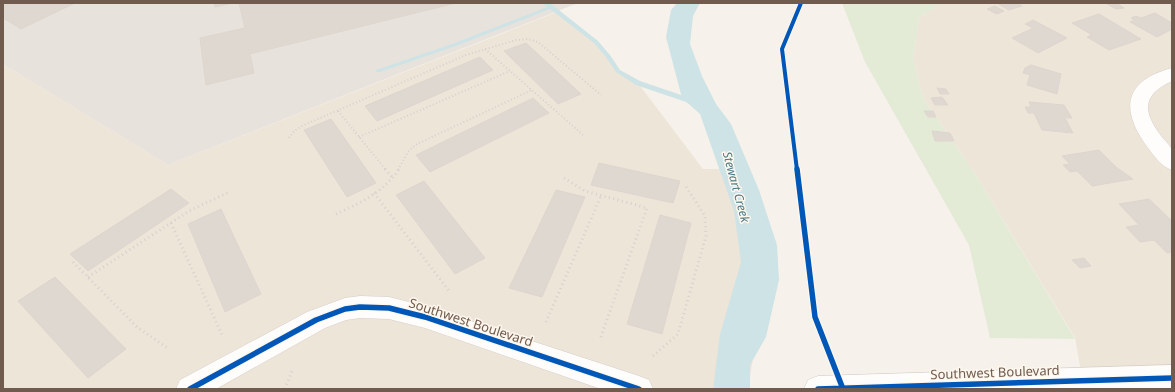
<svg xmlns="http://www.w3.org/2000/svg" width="1175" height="392" viewBox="0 0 1175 392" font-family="'Noto Sans',sans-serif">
<rect width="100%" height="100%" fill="#f6f2eb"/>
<path fill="#eee5d9" d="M 941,3 L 1172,3 L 1172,389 L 1084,389 L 1075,338 L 975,174 L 923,98 L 913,59 L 919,18 Z
M 557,12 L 596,42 L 608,56 L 618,71 L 638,83 L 703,169 L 731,169 L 771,249 L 748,389 L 3,389 L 3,64 L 168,165 Z"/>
<path fill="#e8e2dc" d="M 3,3 L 578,3 L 168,165 L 3,64 Z"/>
<path fill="#e3ebd7" d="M 842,3 L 941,3 L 919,18 L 913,59 L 923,98 L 975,174 L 1075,339 L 990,338 L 969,245 L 865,62 Z"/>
<path fill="#cee3e5" d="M 677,3 L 700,3 L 693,16 L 690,44 L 702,76 L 716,104 L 731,124 L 759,190 L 777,245 L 779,280 L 766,337 L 750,365 L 750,389 L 713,389 L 720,334 L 741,262 L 734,211 L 700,114 L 682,98 L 666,37 L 671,10 Z"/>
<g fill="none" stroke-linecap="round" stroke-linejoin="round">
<path fill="#cee3e5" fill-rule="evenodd" d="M 543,3 L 550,3 L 598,41 L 610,55 L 620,70 L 640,81 L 693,99 L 694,101 L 693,103 L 689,103 L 636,85 L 616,72 L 606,57 L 594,43 L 550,9 L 456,46 L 380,72 L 376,72 L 375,71 L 376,70 L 452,44 L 547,7 Z"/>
</g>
<path fill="#dfd8d1" stroke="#ded6ce" d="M 3,3 L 75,3 L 21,29 L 3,18 Z
M 214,3 L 233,3 L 215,7 Z
M 239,3 L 456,3 L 250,54 L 254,73 L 206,85 L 200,38 L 245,28 Z
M 997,3 L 1018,3 L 1022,6 L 1009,10 Z
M 1116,3 L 1124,8 L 1116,9 L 1107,4 Z
M 995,6 L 1004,11 L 997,14 L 987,9 Z
M 1155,13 L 1172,23 L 1172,29 L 1157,37 L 1130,22 L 1135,20 L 1131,18 L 1136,16 L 1141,18 Z
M 1099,14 L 1141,39 L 1109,50 L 1087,37 L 1092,35 L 1072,23 Z
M 1033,20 L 1067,38 L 1038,53 L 1012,38 L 1033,28 L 1025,24 Z
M 526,43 L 581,94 L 558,104 L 504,51 Z
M 480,57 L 493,70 L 377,121 L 365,106 Z
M 1031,65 L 1061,74 L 1057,94 L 1027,85 L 1030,75 L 1023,73 L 1025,68 Z
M 937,88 L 946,89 L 949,94 L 940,94 Z
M 942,97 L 948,105 L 935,105 L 931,98 Z
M 533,98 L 549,113 L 430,172 L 416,155 Z
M 1029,102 L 1064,105 L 1072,118 L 1065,118 L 1073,133 L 1042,130 L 1034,113 L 1028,113 L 1025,107 L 1031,107 Z
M 924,111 L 933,111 L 936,117 L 928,117 Z
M 331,119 L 376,183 L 347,197 L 304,130 Z
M 932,131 L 950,133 L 954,141 L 935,141 Z
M 1099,150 L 1116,167 L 1133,179 L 1092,186 L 1077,171 L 1070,172 L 1063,165 L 1070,164 L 1062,156 Z
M 599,163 L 680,181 L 673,203 L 591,185 Z
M 424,181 L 485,258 L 455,274 L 396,195 Z
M 171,189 L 189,203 L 88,271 L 70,254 Z
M 556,190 L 585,197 L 542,297 L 509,288 Z
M 1149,199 L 1172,221 L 1172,252 L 1167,253 L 1154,240 L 1140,242 L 1126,227 L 1139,225 L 1119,204 Z
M 221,209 L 261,294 L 225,312 L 188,224 Z
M 660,215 L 691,223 L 662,334 L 627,324 Z
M 1084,258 L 1091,266 L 1080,268 L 1072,260 Z
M 55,277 L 126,349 L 88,378 L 18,301 Z"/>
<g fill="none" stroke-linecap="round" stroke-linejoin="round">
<defs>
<path id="minor" d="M 1172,68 L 1172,81 C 1145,93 1141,109 1159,133 C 1162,138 1168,143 1171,148 C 1174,153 1172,164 1172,170 C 1161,166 1155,157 1148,148 C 1120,110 1123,81 1172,68 Z
M 360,296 L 389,297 L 425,306 L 639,376 L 649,380 L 653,389 L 601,389 L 425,328 L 389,319 L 360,318 L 346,320 L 325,328 L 216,389 L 176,389 L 180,380 L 307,312 L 345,298 Z
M 1172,365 L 1172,389 L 804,389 L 808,380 L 818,376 Z"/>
</defs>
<use href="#minor" stroke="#d5cfc9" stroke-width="1"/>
<path stroke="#d7d0cb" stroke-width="2" stroke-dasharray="1 2.5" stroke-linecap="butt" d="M 485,49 L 583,135
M 338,111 L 386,170
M 359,137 L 510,71
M 289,138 L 294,131 L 304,125 L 466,55 L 516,40 L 528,39 L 538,42 L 601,95
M 398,170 L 408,152 L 415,145 L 532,90"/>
<path stroke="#d7d0cb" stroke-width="3" stroke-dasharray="1 3.5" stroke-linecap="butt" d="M 385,169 L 392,177
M 564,178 L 585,191 L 647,208 L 600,339
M 374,193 L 449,291
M 336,214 C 359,204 385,191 399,169
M 171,223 L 223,337
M 73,262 L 137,327 L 169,349
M 88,277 L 189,211 L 229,192
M 546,322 L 601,196
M 653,356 L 678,334 L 706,236 L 705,216 L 685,185
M 285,389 L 292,371"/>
<use href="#minor" fill="#fefdfc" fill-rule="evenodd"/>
<defs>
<path id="cycleway-far1" d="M 797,170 L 782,49 L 801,3"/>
<path id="cycleway" d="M 797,169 L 815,317 L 843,389
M 190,389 L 316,320 L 345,309 L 360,307 L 389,308 L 425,317 L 639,389
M 818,389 L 1172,378"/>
</defs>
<use href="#cycleway-far1" stroke="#fdf7ed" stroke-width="6"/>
<use href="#cycleway" stroke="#fdf7ed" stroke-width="8"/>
<use href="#cycleway-far1" stroke="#0057b8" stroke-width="4"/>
<use href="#cycleway" stroke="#0057b8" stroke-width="5.5"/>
</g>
<g text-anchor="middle" stroke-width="3" stroke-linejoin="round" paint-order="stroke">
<g font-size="12" font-style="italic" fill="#4a7882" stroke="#fdf7ed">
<text transform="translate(736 187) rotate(75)" y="4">Stewart Creek</text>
</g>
<g font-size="13" fill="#715b4e" stroke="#fdf7ed">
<text transform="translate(471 322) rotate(18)" y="5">Southwest Boulevard</text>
<text transform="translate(995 372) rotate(-2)" y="5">Southwest Boulevard</text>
</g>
</g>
<rect width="1175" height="392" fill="none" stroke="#715b4e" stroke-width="8"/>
</svg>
